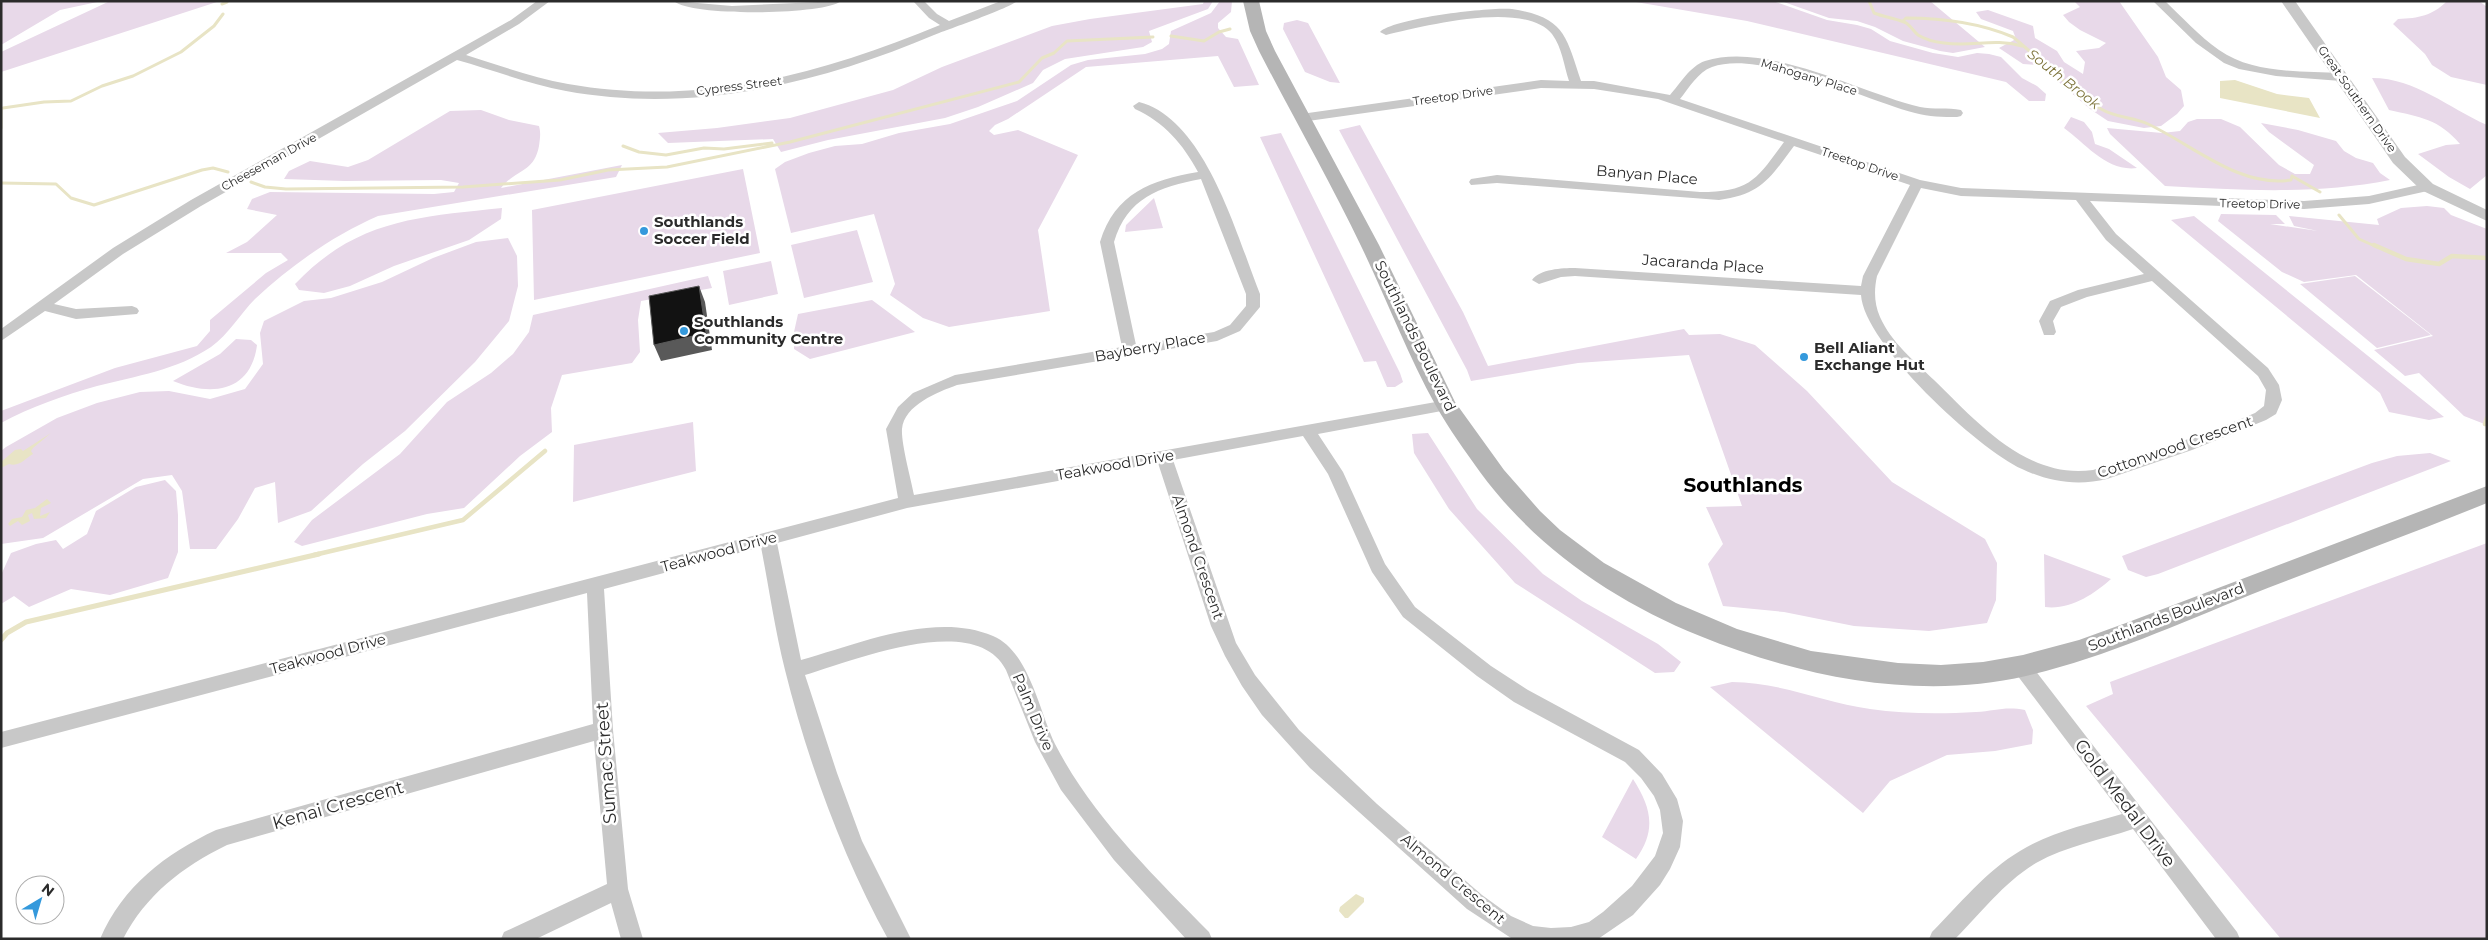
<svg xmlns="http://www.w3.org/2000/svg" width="2488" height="940" viewBox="0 0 2488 940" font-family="Montserrat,sans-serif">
<rect width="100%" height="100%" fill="#fff"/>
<path fill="#e8d9e9" d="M 1,1 L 102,1 L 60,10 L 1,45 Z
M 110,1 L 220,1 L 1,72 L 1,52 Z
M 1204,1 L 1213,1 L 1208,9 L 1149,31 L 1152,42 L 1143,47 L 1065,59 L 1043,70 L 1033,83 L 978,107 L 945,118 L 828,140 L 781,152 L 773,139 L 668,143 L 658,133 L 717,128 L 790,118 L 893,90 L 942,67 L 1052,26 L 1090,19 L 1203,4 Z
M 1220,1 L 1232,1 L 1231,12 L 1218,23 L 1218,28 L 1226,37 L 1238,39 L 1259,85 L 1234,87 L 1218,56 L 1086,67 L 1008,119 L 995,125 L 989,131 L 994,135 L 1018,130 L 1078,155 L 1038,230 L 1050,311 L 949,327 L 923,318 L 890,295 L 895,284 L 874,214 L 791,233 L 775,169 L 785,162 L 809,153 L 835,146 L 862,144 L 899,133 L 950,124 L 1017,101 L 1071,65 L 1088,60 L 1145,54 L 1162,49 L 1169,44 L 1171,31 L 1211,13 Z
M 1630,1 L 1773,1 L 1827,20 L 1857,25 L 1871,29 L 1890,41 L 1933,53 L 1958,57 L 1977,53 L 1989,54 L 2001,57 L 2022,78 L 2037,86 L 2046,94 L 2045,101 L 2029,101 L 2006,82 L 1747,21 Z
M 1781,1 L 1930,1 L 1985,47 L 1953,53 L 1940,51 L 1903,41 L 1875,27 L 1857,21 L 1829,18 Z
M 2074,1 L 2119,1 L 2158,57 L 2166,77 L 2181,90 L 2184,106 L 2177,114 L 2161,126 L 2144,128 L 2108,121 L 2090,109 L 2039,65 L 2023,64 L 1999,48 L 2016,39 L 2013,31 L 1981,19 L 1976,12 L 1988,10 L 2033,26 L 2035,38 L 2057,51 L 2064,62 L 2083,74 L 2085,62 L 2076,51 L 2099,48 L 2106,43 L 2080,30 L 2069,22 L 2063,15 L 2080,7 Z
M 2447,1 L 2479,1 L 2487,7 L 2487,85 L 2451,77 L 2432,65 L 2425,54 L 2393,24 L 2398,19 C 2419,18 2432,16 2447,1 Z
M 1297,20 L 1308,23 L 1340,83 L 1330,82 L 1305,72 L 1283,29 L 1284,23 Z
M 2372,78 C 2416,78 2448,108 2487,125 L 2487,175 L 2470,189 L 2449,177 L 2418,154 L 2446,145 L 2460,144 C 2439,119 2420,117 2389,110 Z
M 481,110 L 509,120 L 539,126 C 541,133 540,138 539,146 C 534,173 516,169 501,188 L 622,165 L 616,177 L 378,216 C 334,235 290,266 255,299 C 241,313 228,335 211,347 C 177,370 136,376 97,386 C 65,395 30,407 1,423 L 1,411 L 115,368 L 197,346 L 210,331 L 210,320 L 266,273 L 288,260 L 281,253 L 226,253 L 247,242 L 277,215 L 247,209 L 252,199 L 270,192 L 434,194 L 454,192 L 459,183 L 441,180 L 345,181 L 284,179 L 289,171 L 310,161 L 348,167 L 368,160 L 450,111 Z
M 2071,117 L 2084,122 L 2092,132 L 2095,144 L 2109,149 L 2137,168 C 2107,172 2086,144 2064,128 Z
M 2197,119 L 2221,119 L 2240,127 L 2279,165 L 2295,174 L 2310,174 L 2314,165 L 2269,132 L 2261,123 L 2298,130 L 2336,141 L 2344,151 L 2356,158 L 2373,163 L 2380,173 L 2390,180 C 2314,195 2241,190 2165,186 L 2110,134 L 2107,128 L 2162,133 L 2180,131 L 2188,122 Z
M 1360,125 L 1463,312 L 1488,366 L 1684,329 L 1689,335 L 1720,334 L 1755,345 L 1807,391 L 1892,482 L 1985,539 L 1997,563 L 1996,600 L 1987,623 L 1929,631 L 1854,626 L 1784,612 L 1723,606 L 1708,564 L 1723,544 L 1706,507 L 1742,506 L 1689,355 L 1578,363 L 1471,381 L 1467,370 L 1339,130 Z
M 1281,133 L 1400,373 L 1403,382 L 1395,387 L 1387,387 L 1376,361 L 1364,362 L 1260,137 Z
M 743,169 L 760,253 L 534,300 L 532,210 Z
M 1154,198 L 1163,228 L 1125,232 L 1126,225 Z
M 2427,206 L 2444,208 L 2451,215 L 2487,229 L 2487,425 L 2464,416 L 2419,373 L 2405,376 L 2374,350 L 2433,336 L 2356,275 L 2304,282 L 2282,272 L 2218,221 L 2221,214 L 2276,215 L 2285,224 L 2270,224 L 2318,231 L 2294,226 L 2289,216 L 2379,225 L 2377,219 L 2401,208 Z
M 502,208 L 501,219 L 469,240 L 394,266 L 350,286 L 324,293 L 299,290 L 295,284 C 357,219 418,217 502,208 Z
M 2194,216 L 2444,417 L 2429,420 L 2389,412 L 2380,393 L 2171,220 Z
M 857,230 L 873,282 L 804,298 L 791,245 Z
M 508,238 L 517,256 L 518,286 L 509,321 L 475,362 L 405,431 L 363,464 L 311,511 L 278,523 L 275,482 L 255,488 L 238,519 L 216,549 L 190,549 L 182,491 L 172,475 L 143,479 L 43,538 L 1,544 L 1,451 L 6,447 L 57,418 L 97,403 L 140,392 L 169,391 L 210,399 L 245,389 L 263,364 L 260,333 L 264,321 L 304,301 L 331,298 L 382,282 L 433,258 L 476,242 Z
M 771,261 L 778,294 L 729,305 L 723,271 Z
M 708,276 L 712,288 L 641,301 L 638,320 L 640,352 L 632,363 L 562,375 L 551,408 L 552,432 L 520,456 L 464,508 L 427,514 L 302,546 L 294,542 L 312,520 L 400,454 L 447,402 L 491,373 L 513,354 L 529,332 L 533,315 Z
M 2355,276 L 2431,335 L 2377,348 L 2300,284 Z
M 872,300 L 915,332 L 810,359 L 794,349 L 794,332 L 798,314 Z
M 236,339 L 251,340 L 257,345 C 251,392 212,397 173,381 L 220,354 Z
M 693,422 L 696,471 L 573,502 L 574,445 Z
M 1428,433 L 1477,509 L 1543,574 L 1582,601 L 1658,644 L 1681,662 L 1674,672 L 1655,673 L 1515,583 L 1449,509 L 1414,453 L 1412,434 Z
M 2430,453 L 2451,461 L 2158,574 L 2146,577 L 2128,570 L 2122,556 L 2372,463 L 2397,456 Z
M 165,480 L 176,491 L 178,515 L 178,552 L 168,578 L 110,595 L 71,589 L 29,607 L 14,596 L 1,604 L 1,575 L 11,553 L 36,544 L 56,540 L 63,549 L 87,534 L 96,511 L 136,487 Z
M 2487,543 L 2487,939 L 2281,939 L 2086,706 L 2113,694 L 2110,682 Z
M 2044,554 L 2111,579 C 2093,595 2070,610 2045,607 Z
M 1732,682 C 1779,682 1823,702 1870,709 C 1904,714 1942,714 1976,712 C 1995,711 2005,706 2025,710 L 2033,730 L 2032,744 L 1995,751 L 1947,755 L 1890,781 L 1863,813 L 1710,687 Z
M 1633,779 C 1651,807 1657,830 1636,859 L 1602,837 Z"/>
<path fill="#e8e4c5" d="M 2235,80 L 2277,94 L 2309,98 L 2320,118 L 2220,98 L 2220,81 Z
M 51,433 L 33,448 L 31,451 L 33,454 C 24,459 20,467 9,464 L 1,468 L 1,462 L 15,450 L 21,449 L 23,451 Z
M 47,499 L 51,503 L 41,508 L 40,516 L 50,512 L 46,518 L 34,519 L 32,513 L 28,515 L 30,521 L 22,525 L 18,521 L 10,526 L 8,524 L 12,519 L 22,517 L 26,510 L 35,508 Z
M 1356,894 L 1364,898 L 1364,902 L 1348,918 L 1345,918 L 1339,911 L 1340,907 Z"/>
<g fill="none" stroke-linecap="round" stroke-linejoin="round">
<path stroke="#e8e4c5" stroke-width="3" d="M 1869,1 L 1874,13 C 1884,17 1894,18 1904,22 C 1910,24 1913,31 1918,35 C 1926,40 1935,42 1944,43 C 1972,47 1994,38 2022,46
M 222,4 L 227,2
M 1903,21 L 1906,18 C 1942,18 1980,23 2013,37 C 2042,61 2070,89 2101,109 C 2116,118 2133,117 2148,124 C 2193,145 2239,188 2291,180 L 2292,176 L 2320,192
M 1171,36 L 1204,41 L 1219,32 L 1230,29
M 1,108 L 1,128
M 3,108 L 44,102 L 71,101 L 102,86 L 133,76 L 181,52 L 214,26 L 223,14
M 623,146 L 639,152 L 666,155 L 704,148 L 724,149 L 772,143
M 251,182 L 265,187 L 286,189 L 463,187 L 560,180 L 608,170 L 667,167 L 790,142 L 1019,82 L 1042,58 L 1054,53 L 1067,41 L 1153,37
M 1,183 L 56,184 L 71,198 L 94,205 L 202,170 L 213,168 L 228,172
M 2339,215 L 2359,239 L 2377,247"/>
<path stroke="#e8e4c5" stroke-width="4.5" d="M 2374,245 L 2406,259 L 2439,264 L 2452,256 L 2487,258
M 2485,424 L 2487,418
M 314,555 L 463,520 L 545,451"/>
<path stroke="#e8e4c5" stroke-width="5" d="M 1,640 L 7,633 L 26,622 L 319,554"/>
<path fill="#c8c8c8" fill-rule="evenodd" d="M 537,1 L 550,1 L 519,24 L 466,55 C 499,65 533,78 568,84 C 701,107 818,75 940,25 L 929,18 L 913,1 L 924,1 L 937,14 L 949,21 L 1001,1 L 1017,1 C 1010,8 949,29 934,35 C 818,84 692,114 566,91 C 529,84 493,70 457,60 L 201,206 L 123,254 L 54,304 L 76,309 L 132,306 L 137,308 L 139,311 L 137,314 L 76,319 L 45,311 L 1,341 L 1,329 L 113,248 L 191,200 L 511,20 Z
M 674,1 L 732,6 L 841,1 C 825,15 691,17 674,1 Z
M 2153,1 L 2165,1 C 2182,17 2199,36 2219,50 C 2253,74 2301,71 2341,73 L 2347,77 L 2341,81 L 2276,76 L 2239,69 L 2224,63 L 2196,43 Z
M 1512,9 C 1565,17 1566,36 1581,81 L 1594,81 L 1670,95 C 1680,84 1690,66 1705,61 C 1767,41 1858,92 1920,107 C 1933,110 1948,107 1961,110 L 1963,113 L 1961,116 L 1957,117 C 1943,117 1929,117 1915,113 C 1865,100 1760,49 1712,67 C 1698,72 1689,88 1680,99 L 1920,180 L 1961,188 L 2304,201 L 2369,196 L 2427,183 L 2434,187 L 2432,190 L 2369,204 L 2304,209 L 2090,201 L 2116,234 L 2268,368 L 2279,385 L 2282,400 L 2276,414 L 2266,420 L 2192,450 L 2107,479 C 2078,486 2049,482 2022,469 C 1978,449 1864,344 1861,295 L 1575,276 L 1561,277 L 1539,284 L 1532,280 C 1540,269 1562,268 1575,268 L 1861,286 L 1863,276 L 1910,185 L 1794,146 C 1771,177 1761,195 1719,200 L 1497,183 L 1471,185 L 1469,182 L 1471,179 L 1497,175 L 1700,192 C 1750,192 1756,180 1784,142 L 1658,99 L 1594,89 L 1541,88 L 1301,122 L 1295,118 L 1301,114 L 1541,80 L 1569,81 C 1564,66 1562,47 1552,34 C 1524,0 1424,26 1386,35 L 1380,32 C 1394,18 1490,7 1512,9 ZM 1921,188 L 1961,196 L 2076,200 L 2106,240 L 2144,274 L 2078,290 L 2050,301 L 2039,321 L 2044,335 L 2054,335 L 2056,332 L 2053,321 L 2061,307 L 2087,297 L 2152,281 L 2258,376 L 2266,390 L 2264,406 L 2255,413 L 2210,432 L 2093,470 C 2027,480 1976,421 1934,380 C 1914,361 1891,342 1880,317 C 1874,303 1874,290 1877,276 Z
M 1139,102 C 1206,119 1237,237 1260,294 L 1260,307 L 1240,331 L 1217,341 L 957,385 C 938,392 904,405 902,429 C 901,443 911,479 914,495 L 1447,400 L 1452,401 L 1455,405 L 1452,409 L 1447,410 L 1318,434 L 1343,472 L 1385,564 L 1415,607 L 1491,666 L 1528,690 L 1639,750 L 1662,774 L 1677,799 L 1683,821 L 1680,847 L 1670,869 L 1660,885 L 1633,915 L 1598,939 L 1511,938 L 1467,909 L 1310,768 L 1262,715 L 1242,686 L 1225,656 L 1211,626 L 1158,463 L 907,508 L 777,543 L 801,660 C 858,644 935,611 993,636 C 1029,651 1039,711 1055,744 C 1092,816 1153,875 1209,932 L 1212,939 L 1186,939 L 1114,860 L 1061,790 L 1035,742 L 1006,670 C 976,610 852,661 805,675 L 837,773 L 862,841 L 911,939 L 888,939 C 843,858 807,759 785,670 C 775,630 769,588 761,547 L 604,589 L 613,730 L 628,889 L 643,939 L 621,939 L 611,903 L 536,939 L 501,939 L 504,932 L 607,884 L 594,741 L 227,845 C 182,867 146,895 123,939 L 100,939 C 123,886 165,854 216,830 L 593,724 L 587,593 L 1,748 L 1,732 L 898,498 L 886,429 L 898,407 L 913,393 L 955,375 L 1122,347 L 1100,242 C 1115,193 1151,180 1198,172 C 1183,144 1164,122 1135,109 L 1133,106 ZM 1201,179 L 1246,294 L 1246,306 L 1230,325 L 1214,332 L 1136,345 L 1114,242 C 1127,198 1159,187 1201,179 ZM 1303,436 L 1328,474 L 1372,572 L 1403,617 L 1477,676 L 1514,702 L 1625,762 L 1641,778 L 1654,796 L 1660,810 L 1663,833 L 1655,856 L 1632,886 L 1603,912 L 1589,922 L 1571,927 L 1551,928 L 1533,926 L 1511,916 L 1482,895 L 1377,804 L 1299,730 L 1255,675 L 1236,643 L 1173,460 Z
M 2021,658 L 2028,661 L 2237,932 L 2240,939 L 2216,939 L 2133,829 C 2101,840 2066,846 2036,863 C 2004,882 1981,913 1955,939 L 1929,939 L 1932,932 C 1960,904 1986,871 2020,851 C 2051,832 2088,824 2122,814 L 2014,671 L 2012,666 L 2014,661 Z"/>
<path fill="#c8c8c8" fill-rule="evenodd" d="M 2281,1 L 2295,1 L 2405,157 L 2433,184 L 2487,210 L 2487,221 L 2421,190 L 2393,163 Z"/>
<path fill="#b5b5b5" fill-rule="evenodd" d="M 1243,1 L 1259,1 L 1266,31 L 1275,51 L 1379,245 L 1455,402 L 1504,470 L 1540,511 L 1560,530 L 1604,563 L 1676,603 L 1737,629 L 1811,651 L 1898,663 L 1941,665 L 1983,662 L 2023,655 L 2079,640 L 2126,623 L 2487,486 L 2487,503 C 2408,535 2329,564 2250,595 C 2176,625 2103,658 2026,676 C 1918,701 1801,677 1700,636 C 1614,601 1536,548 1480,472 C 1465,451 1449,429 1436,406 C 1408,356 1387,300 1362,248 C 1330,181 1293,117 1259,51 L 1250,31 Z"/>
</g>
<path fill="#595959" d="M 699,286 L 705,302 L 712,350 L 661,361 L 654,345 Z"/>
<path fill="#121212" stroke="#595959" d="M 699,286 L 706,333 L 654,345 L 649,296 Z"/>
<g fill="#3499dc" stroke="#fff" stroke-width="2">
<circle cx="644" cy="231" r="5"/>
<circle cx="684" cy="331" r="5"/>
<circle cx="1804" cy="357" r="5"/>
</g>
<g text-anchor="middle" stroke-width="5" stroke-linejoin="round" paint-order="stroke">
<g font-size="12" fill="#2b2b2b" stroke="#fff">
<text transform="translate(1809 77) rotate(17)" y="4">Mahogany Place</text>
<text transform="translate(739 86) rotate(-7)" y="4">Cypress Street</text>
<text transform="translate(1453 96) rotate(-8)" y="4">Treetop Drive</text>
<text transform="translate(2357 99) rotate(55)" y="4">Great Southern Drive</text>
<text transform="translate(269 162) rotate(-29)" y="4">Cheeseman Drive</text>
<text transform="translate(1860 164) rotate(19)" y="4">Treetop Drive</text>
<text transform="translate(2260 204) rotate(1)" y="4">Treetop Drive</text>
</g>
<g font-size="14" font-style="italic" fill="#7d733a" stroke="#fff">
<text transform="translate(2064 79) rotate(38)" y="5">South Brook</text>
</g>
<g font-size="15" fill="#2b2b2b" stroke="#fff">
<text transform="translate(1647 175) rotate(5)" y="5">Banyan Place</text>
<text transform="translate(1703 264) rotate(4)" y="5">Jacaranda Place</text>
<text transform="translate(1415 336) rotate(64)" y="5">Southlands Boulevard</text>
<text transform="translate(1150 347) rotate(-10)" y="5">Bayberry Place</text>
<text transform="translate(2175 447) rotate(-19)" y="5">Cottonwood Crescent</text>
<text transform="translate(1115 465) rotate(-10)" y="5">Teakwood Drive</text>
<text transform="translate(719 552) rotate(-15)" y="5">Teakwood Drive</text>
<text transform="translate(1198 557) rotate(71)" y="5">Almond Crescent</text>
<text transform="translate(2166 617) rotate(-21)" y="5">Southlands Boulevard</text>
<text transform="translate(328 654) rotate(-15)" y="5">Teakwood Drive</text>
<text transform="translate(1033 712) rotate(67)" y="5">Palm Drive</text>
<text transform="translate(1453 879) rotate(40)" y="5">Almond Crescent</text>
</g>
<g font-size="15" font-weight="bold" fill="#2b2b2b" stroke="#fff" text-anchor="start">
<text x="654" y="227">Southlands<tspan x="654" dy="17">Soccer Field</tspan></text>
<text x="694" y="327">Southlands<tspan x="694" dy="17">Community Centre</tspan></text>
<text x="1814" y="353">Bell Aliant<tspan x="1814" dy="17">Exchange Hut</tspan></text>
</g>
<g font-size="18" fill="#2b2b2b" stroke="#fff">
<text transform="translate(606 763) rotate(-94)" y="6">Sumac Street</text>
<text transform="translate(2125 803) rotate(53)" y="6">Gold Medal Drive</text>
<text transform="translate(338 805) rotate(-16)" y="6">Kenai Crescent</text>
</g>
<g font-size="20" font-weight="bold" fill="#000" stroke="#fff">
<text x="1743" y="492">Southlands</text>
</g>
</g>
<rect width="2488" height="940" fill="none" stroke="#2b2b2b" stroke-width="5"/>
<g transform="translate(40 900) rotate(38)"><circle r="24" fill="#ffffff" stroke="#aaaaaa"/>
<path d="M0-4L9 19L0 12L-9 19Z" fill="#3499dc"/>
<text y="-8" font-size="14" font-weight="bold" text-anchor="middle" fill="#2b2b2b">N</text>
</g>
</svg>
